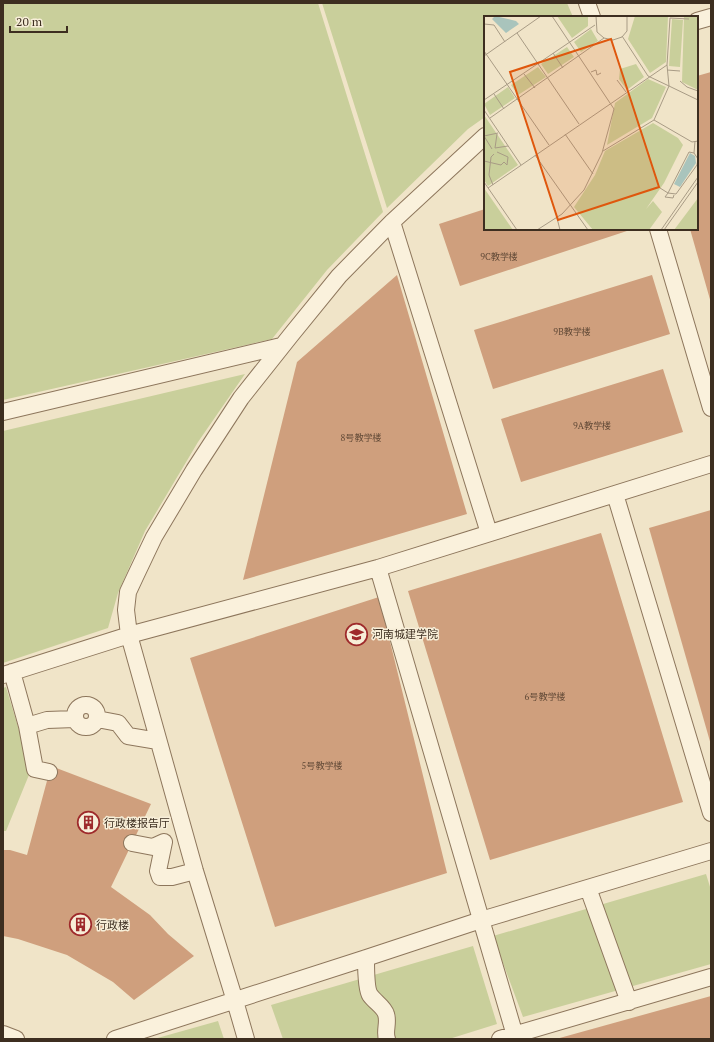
<svg xmlns="http://www.w3.org/2000/svg" width="714" height="1042" viewBox="0 0 714 1042" font-family="'PT Serif','Noto Sans SC',serif">
<rect width="100%" height="100%" fill="#f0e4c8"/>
<path fill="#c9cf9b" d="M 3,3 L 318,3 L 383,212 L 327,270 L 272,339 L 3,400 Z
M 322,3 L 567,3 L 573,17 L 485,17 L 485,117 L 468,129 L 387,208 Z
M 245,374 L 198,442 L 145,531 L 118,593 L 108,628 L 3,663 L 3,431 Z
M 6,687 L 31,770 L 6,831 L 3,831 L 3,688 Z
M 706,874 L 711,890 L 711,964 L 523,1017 L 493,936 Z
M 473,946 L 497,1024 L 449,1039 L 283,1039 L 271,1005 Z
M 218,1021 L 224,1039 L 154,1039 Z"/>
<path fill="#cf9f7d" d="M 711,72 L 711,303 L 690,229 L 697,229 L 697,76 Z
M 485,209 L 485,229 L 633,229 L 460,286 L 439,224 Z
M 397,275 L 467,514 L 243,580 L 297,362 Z
M 652,275 L 670,334 L 493,389 L 474,330 Z
M 663,369 L 683,432 L 521,482 L 501,419 Z
M 711,510 L 711,745 L 649,528 Z
M 601,533 L 683,802 L 490,860 L 408,591 Z
M 379,597 L 447,873 L 275,927 L 190,658 Z
M 51,766 L 151,804 L 111,887 L 150,915 L 168,934 L 194,956 L 134,1000 L 113,982 L 67,955 L 18,939 L 3,936 L 3,850 L 10,850 L 27,855 Z
M 711,996 L 711,1039 L 556,1039 Z"/>
<g fill="none" stroke-linecap="round" stroke-linejoin="round">
<defs>
<path id="minor" d="M 587,3 L 592,17
M 697,21 L 711,17
M 392,222 L 489,533
M 658,229 L 711,408
M 3,412 L 281,346
M 615,494 L 711,813
M 378,568 L 516,1039
M 12,672 L 27,726 L 35,769 L 49,772
M 3,675 L 129,635 L 378,568 L 711,464
M75 716a11 11 0 1 1 22 0a11 11 0 1 1-22 0Z
M 97,719 L 118,723 L 128,736 L 158,741
M 27,726 L 47,720 L 75,719
M 132,843 L 153,847 L 164,842 L 158,871 L 160,877 L 172,877 L 195,871
M 588,888 L 629,1002
M 366,958 C 366,967 366,989 370,995 C 375,1002 384,1007 386,1014 C 389,1023 384,1031 387,1039
M 3,1034 L 16,1039
M 115,1039 L 366,958 L 481,920 L 711,851
M 246,1039 L 235,1001 L 195,871 L 129,635 L 126,610 L 128,592 L 135,577 L 154,537 L 194,470 L 241,398 L 291,335 L 339,276 L 392,222 L 485,136
M 500,1039 L 711,977"/>
</defs>
<use href="#minor" stroke="#8d765c" stroke-width="18"/>
<use href="#minor" stroke="#faf1dc" stroke-width="16"/>
</g>
<defs>
<symbol id="university-ring" viewBox="-11 -11 22 22"><circle r="9.5" fill="#f7eed8" stroke="#9e2a2b" stroke-width="1.5"/><path d="M0-5L7-2L0 1L-7-2ZM-4 1L0 2.5L4 1V4Q0 6-4 4Z" fill="#9e2a2b"/></symbol>
<symbol id="building-ring" viewBox="-11 -11 22 22"><circle r="9.5" fill="#f7eed8" stroke="#9e2a2b" stroke-width="1.5"/><path d="M-4-6H4V6H1V3H-1V6H-4ZM-2.5-4.3h1.7v1.8h-1.7ZM.8-4.3h1.7v1.8H.8ZM-2.5-1h1.7V.8h-1.7ZM.8-1h1.7V.8H.8Z" fill="#9e2a2b"/></symbol>
</defs>
<g fill-rule="evenodd">
<use href="#university-ring" x="344" y="622" width="25" height="25"/>
<use href="#building-ring" x="76" y="810" width="25" height="25"/>
<use href="#building-ring" x="68" y="912" width="25" height="25"/>
</g>
<g text-anchor="middle" stroke-width="3" stroke-linejoin="round" paint-order="stroke">
<g font-size="9" fill="#624a37">
<text x="499" y="260">9C教学楼</text>
<text x="572" y="335">9B教学楼</text>
<text x="592" y="429">9A教学楼</text>
<text x="361" y="441">8号教学楼</text>
<text x="545" y="700">6号教学楼</text>
<text x="322" y="769">5号教学楼</text>
</g>
<g font-size="11" fill="#3d2e20" stroke="#f7eed8" text-anchor="start">
<text x="372" y="638">河南城建学院</text>
<text x="104" y="827">行政楼报告厅</text>
<text x="96" y="929">行政楼</text>
</g>
</g>
<g transform="translate(484 16)">
<rect width="214" height="214" fill="#f0e4c8"/>
<path d="M 73,0 L 104,0 L 104,10 L 88,22 ZM 151,0 L 184,0 L 182,46 L 166,57 L 144,23 ZM 200,0 L 214,0 L 214,74 L 198,66 ZM 188,3 L 199,4 L 196,51 L 185,50 ZM 107,13 L 114,25 L 97,36 L 90,26 ZM 83,31 L 90,41 L 64,58 L 57,48 ZM 152,48 L 160,61 L 143,74 L 135,63 L 136,53 ZM 54,51 L 62,61 L 34,79 L 27,69 ZM 164,63 L 182,71 L 168,102 L 123,129 L 131,87 ZM 24,71 L 31,82 L 6,99 L 0,88 ZM 0,99 L 34,149 L 4,170 L 0,164 ZM 169,107 L 194,122 L 199,129 L 180,167 L 162,193 L 169,185 L 178,196 L 165,214 L 109,214 L 90,191 L 111,159 L 139,198 L 111,159 L 121,135 ZM 0,172 L 29,214 L 0,214 ZM 214,182 L 214,214 L 190,214 Z" fill="#c9cf9b"/>
<path d="M 11,0 L 32,5 L 35,8 L 22,17 L 8,3 ZM 206,137 L 211,140 L 212,147 L 196,171 L 190,168 Z" fill="#a9c4bc"/>
<path fill="none" stroke="#a89b85" stroke-width="1" d="M 112,0 L 113,16 L 120,22 L 129,24 L 138,21 L 143,15 L 143,0M 0,8 L 10,9 L 21,26M 33,17 L 95,108M 138,20 L 164,60 L 185,70M 0,35 L 65,129M 69,37 L 79,52M 0,40 L 57,0M 183,49 L 185,70M 183,54 L 196,55M 107,56 L 112,54 L 113,59 L 117,57M 40,58 L 51,72M 133,64 L 142,76M 196,65 L 203,71 L 214,75M 10,78 L 20,93M 0,84 L 111,9M 0,94 L 37,149M 6,102 L 120,22M 170,104 L 185,70 L 214,84M 13,118 L 11,132 L 24,130M 81,118 L 109,158M 0,120 L 14,117M 0,120 L 8,133M 119,135 L 170,104 L 208,126 L 214,125M 210,137 L 205,136 L 184,177 L 192,178 L 213,149 L 214,143 L 210,137 L 211,125M 51,139 L 104,214M 0,145 L 17,149 L 20,146 L 23,149 L 24,141 L 13,136M 0,166 L 33,214M 9,169 L 5,159 L 7,141 L 10,138M 4,172 L 183,49 L 186,2 L 205,3M 176,172 L 184,177 L 181,181 L 189,182 L 190,179M 73,202 L 76,214M 53,214 L 78,198 L 100,174 L 118,137 L 130,93 L 68,0M 177,214 L 214,161M 180,214 L 214,166"/>
<path fill="#df570d" fill-opacity="0.15" stroke="#df570d" stroke-width="2" d="M 127,23 L 175,171 L 74,204 L 26,56 Z"/>
<rect width="214" height="214" fill="none" stroke="#3d2e20" stroke-width="2"/>
</g>
<rect width="714" height="1042" fill="none" stroke="#3d2e20" stroke-width="8"/>
<path d="M10 26v6h57v-6" fill="none" stroke="#3d2e20" stroke-width="2"/>
<text x="16" y="26" font-size="12" fill="#3d2e20" stroke="#f7eed8" stroke-width="3" paint-order="stroke">20 m</text>
</svg>
